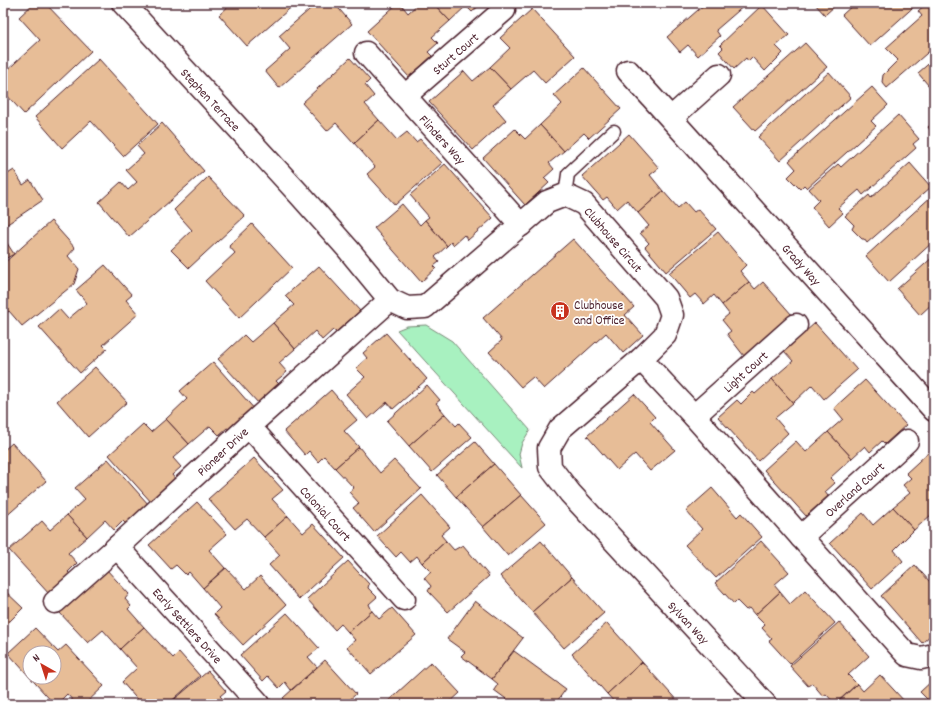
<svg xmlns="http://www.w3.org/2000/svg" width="937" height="707" font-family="Dekko,sans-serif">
  <rect width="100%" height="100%" fill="#fff"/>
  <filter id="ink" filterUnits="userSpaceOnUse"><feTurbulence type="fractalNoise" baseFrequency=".025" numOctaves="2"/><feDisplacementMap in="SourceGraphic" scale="8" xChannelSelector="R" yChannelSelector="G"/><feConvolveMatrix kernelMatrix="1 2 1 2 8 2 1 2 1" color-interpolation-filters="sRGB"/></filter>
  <g filter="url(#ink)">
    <!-- green -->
    <path fill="#a8f1c0" stroke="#798876" d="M426,325L452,341L530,430L522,443L519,454L522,468L397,330L407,326Z"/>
    <!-- building -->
    <g fill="#e7bd97" stroke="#4a1f2b" fill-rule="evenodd">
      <path d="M3,3H13L3,12Z"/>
      <path d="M34,3H45L91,51L24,114L3,91V74L40,40L19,17Z"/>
      <path d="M232,3H296L247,46L219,15Z"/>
      <path d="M317,3H334L352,24L279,88L265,71L290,49L279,36Z"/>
      <path d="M398,3H400L408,13L419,3H433L450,21L432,37L438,43L428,52L432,56L409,77L367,31Z"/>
      <path d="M433,3H482L472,12L466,6L450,21Z"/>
      <path d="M483,3H494L488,8Z"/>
      <path d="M706,3H743L745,5L716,30L720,36L698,56L688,45L680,52L667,37Z"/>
      <path d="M814,3H838L825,15Z"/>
      <path d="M855,3H918L870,46L842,15Z"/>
      <path d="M927,3H934V47L887,88L882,82L883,75L898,60L886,48L922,16L918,11Z"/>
      <path d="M762,5L789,35L776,46L783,53L765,71L752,57L748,61L746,58L734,69L719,52L723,48L720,45Z"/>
      <path d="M532,9L575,56L545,83L533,70L511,89L490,67L510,48L500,38Z"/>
      <path d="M805,43L827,67L755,131L733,107Z"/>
      <path d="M350,58L370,80L365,85L374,96L365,104L379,120L354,143L336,123L327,131L302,103Z"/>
      <path d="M99,59L158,124L123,156L91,121L62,148L35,117Z"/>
      <path d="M934,59V92L918,73Z"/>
      <path d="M490,67L511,89L493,105L506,120L473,150L429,102L464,71L473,81Z"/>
      <path d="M584,68L621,109L589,138L584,133L564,151L540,125L562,104L554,95Z"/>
      <path d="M829,72L851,97L780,161L758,137Z"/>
      <path d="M872,87L888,105L871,121L876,126L807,188L804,185L800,189L788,177L796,169L789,161Z"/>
      <path d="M898,115L919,139L913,144L916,148L863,195L859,190L838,208L843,213L829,226L812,207L819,200L809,189L838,164L841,167Z"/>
      <path d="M379,120L397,140L407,132L416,142L420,139L442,163L395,205L367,174L375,167L354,143Z"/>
      <path d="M934,122V135L928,127Z"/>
      <path d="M162,123L204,171L129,237L99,202L121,182L128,190L137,182L126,170L144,154L137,146Z"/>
      <path d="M540,125L564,151L549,163L554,169L544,178L549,183L525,205L483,158L515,129L525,139Z"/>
      <path d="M629,134L659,168L650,175L663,191L638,213L627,200L617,209L607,197L603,200L582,176Z"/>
      <path d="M910,163L931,187L867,243L864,239H862L852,229L854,225L845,216L869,195L871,198Z"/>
      <path d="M445,164L493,218L468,240L464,235L453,245L451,242L447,246L425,220L429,217L410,195Z"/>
      <path d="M14,170L23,185L30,180L43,200L3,227V177Z"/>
      <path d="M208,177L245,216L189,268L171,250L192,230L174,210Z"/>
      <path d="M663,191L678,208L685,202L694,212L698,209L716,229L666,272L645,247L649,243L640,233L649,226L638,213Z"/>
      <path d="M934,194V241L889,282L866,256Z"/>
      <path d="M402,204L420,225L425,220L447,246L435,257L439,262L434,266L436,268L421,282L374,228Z"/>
      <path d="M51,221L75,248L68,256L79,269L74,284L22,326L9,311L3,316V264Z"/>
      <path d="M252,224L292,268L239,318L205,281L235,253L229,246Z"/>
      <path d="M718,232L746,265L740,271L749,282L722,305L714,295L704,304L695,294L690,298L669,273Z"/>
      <path d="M3,237L14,254L3,260Z"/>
      <path d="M573,239L634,307L625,315L643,335L623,353L606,333L544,389L533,377L521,387L489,352L502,340L483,318Z"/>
      <path d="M934,256V302L920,315L897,289Z"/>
      <path d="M105,265L132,295L126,300L138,314L103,345L107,349L80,373L39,327L59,309L68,319L87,303L76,290Z"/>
      <path d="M319,266L360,311L336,332L333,330L322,340L315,331L295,349L273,323L294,305L285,296Z"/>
      <path d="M749,282L755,289L763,282L792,315L744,356L727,334L731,331L722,320L729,314L722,305Z"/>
      <path d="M273,323L295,349L279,363L287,372L276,381L280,385L259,404L218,359L244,335L251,342Z"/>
      <path d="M815,323L857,370L824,399L812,385L793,403L772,379L793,361L784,351Z"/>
      <path d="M386,333L427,379L393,409L387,402L368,419L346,394L365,377L356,368L367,358L363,353Z"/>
      <path d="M213,362L256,411L233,431L227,428L219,435L210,426L189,444L166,419L187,399L180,391Z"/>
      <path d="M95,367L127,402L88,437L57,401Z"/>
      <path d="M772,379L793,403L775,418L788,433L758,461L718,417L737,400L741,404L753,392L755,394Z"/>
      <path d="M865,380L906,425L885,444L882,441L870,452L865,446L852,458L828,432L843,419L834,408Z"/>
      <path d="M427,385L440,400L436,403L445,414L409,446L387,421Z"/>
      <path d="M331,390L357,420L344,431L359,447L335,468L324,456L318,462L309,451L305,455L284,431Z"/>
      <path d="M634,394L655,417L650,422L675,450L650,471L635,454L617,470L587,436Z"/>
      <path d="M445,414L456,426L459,423L472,437L432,472L409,446Z"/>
      <path d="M166,419L189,444L173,458L181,467L172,475L177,481L152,503L109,455L143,424L151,432Z"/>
      <path d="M828,432L852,458L830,478L835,483L825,492L828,496L806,516L764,470L796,441L806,452Z"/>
      <path d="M475,442L494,464L456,497L437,475Z"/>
      <path d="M12,443L46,481L3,519V451Z"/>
      <path d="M359,447L380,473L394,460L421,489L374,532L353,508L359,503L349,492L354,488L335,468Z"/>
      <path d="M930,451L934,456V518L931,515L914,530L893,507L910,493L903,485L911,478L906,473Z"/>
      <path d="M254,458L283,490L272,499L288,516L264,537L247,519L235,529L208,499Z"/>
      <path d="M108,459L149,505L127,525L123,521L114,530L105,520L87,537L67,515L85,499L75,488Z"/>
      <path d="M494,464L521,495L483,527L456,497Z"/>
      <path d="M712,488L737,517L741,513L762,537L716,578L685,545L702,529L686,511Z"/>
      <path d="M422,495L450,527L441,535L446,541L422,563L417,556L410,562L401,552L396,557L377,536Z"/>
      <path d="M521,495L546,523L508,556L483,527Z"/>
      <path d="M197,502L227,534L209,550L225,568L203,588L189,572L186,575L176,565L171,569L149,545Z"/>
      <path d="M893,507L914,530L894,550L903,561L872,589L830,543L863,513L873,525Z"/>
      <path d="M67,515L87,537L68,553L77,563L68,572L71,575L50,595L9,550L42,521L50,530Z"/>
      <path d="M288,516L303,533L313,524L344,558L299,599L269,565L280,555L264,537Z"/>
      <path d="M446,541L454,550L463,545L489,576L448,612L428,591L431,586L424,578L431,572L422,563Z"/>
      <path d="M541,541L572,577L532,612L500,576Z"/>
      <path d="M761,541L789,572L774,585L780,592L755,615L749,608L746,610L737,601L734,604L715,583Z"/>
      <path d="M348,561L369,584L368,588L377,597L369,604L372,611L348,632L341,624L335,630L307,599Z"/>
      <path d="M915,565L930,582L934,579V632L922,643L881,596Z"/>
      <path d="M226,568L246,589L260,576L286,605L243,645L214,614L220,608L203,588Z"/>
      <path d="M106,569L129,594L125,599L131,606L128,609L144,627L120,649L103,630L88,643L59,612Z"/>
      <path d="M572,577L604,613L564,648L532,612Z"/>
      <path d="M3,589L23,608L3,628Z"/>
      <path d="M805,590L835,623L790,664L769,641L772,639L762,628L765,625L755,615L780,592L790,604Z"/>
      <path d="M475,601L523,638L492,679L461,656L465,652L447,639Z"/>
      <path d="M392,608L416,635L371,674L347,647L355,640L348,632L372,611L379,619Z"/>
      <path d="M287,613L319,648L308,657L317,667L291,690L285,682L279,688L268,676L263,681L240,655Z"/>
      <path d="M839,622L869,656L848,675L857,684L835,704L826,694L823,696L812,683L808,686L790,666Z"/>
      <path d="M607,623L642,662L607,694L572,654Z"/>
      <path d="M144,627L173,658L179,652L200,676L168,704H141L122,682L137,668L120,649Z"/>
      <path d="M35,628L58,652L66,645L104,686L85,704H76L67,694L57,704H54L8,653ZM30,653H54V677H30Z"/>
      <path d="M514,651L566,689L555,704H513L494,690L498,684L492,679Z"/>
      <path d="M325,660L356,694L345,704H288L283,698Z"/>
      <path d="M431,662L460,693L448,704H387L386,703Z"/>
      <path d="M642,662L680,704H616L607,694Z"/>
      <path d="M208,671L226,691L220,696L228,704H169Z"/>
      <path d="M880,675L907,704H836L857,684L863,691Z"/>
      <path d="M934,679V704H932L920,692Z"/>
    </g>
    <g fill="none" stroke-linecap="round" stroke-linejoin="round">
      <!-- lane casing -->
      <g stroke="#4a1f2b" stroke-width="15">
        <path id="lane" d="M565,195L568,174L614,131"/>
      </g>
      <!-- street casing -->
      <g stroke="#4a1f2b" stroke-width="25">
        <g id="street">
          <path d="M123,3L300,195L348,249L390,300L407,308L425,307L547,202L565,195L584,204L666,298L672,315L665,335L641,359L560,429L549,448L550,467L570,493L765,704"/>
          <path d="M366,53L521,225"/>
          <path d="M628,71L934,410"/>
          <path d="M405,96L504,10"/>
          <path d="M671,118L719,75"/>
          <path d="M641,359L694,416L801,537L907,655L921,658L934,655"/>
          <path d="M694,416L796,325"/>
          <path d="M249,426L404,599"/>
          <path d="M801,537L907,441"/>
          <path d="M117,547L259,704"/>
          <path d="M55,602L117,547L249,426L390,300"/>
        </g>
      </g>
      <!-- lane -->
      <use href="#lane" stroke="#fff" stroke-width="12"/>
      <!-- street -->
      <use href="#street" stroke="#fff" stroke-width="22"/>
    </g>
  </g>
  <!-- icons -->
  <defs>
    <g id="building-disc" transform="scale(1)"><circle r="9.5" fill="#c8321e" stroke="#fff"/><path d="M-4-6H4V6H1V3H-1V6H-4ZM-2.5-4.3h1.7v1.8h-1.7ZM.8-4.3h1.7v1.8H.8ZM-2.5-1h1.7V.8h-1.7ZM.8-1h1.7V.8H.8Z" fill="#fff"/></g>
  </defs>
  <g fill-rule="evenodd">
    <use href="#building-disc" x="560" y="311"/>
  </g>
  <g text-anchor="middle" stroke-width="3.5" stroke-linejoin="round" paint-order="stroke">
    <!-- street labels -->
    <g font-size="13" fill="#4a1f2b" stroke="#fff">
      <text transform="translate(455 53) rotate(-41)" y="5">Sturt Court</text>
      <text transform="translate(211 99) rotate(47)" y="5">Stephen Terrace</text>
      <text transform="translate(443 139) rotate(48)" y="5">Flinders Way</text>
      <text transform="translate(614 239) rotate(49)" y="5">Clubhouse Circut</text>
      <text transform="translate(802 264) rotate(48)" y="5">Grady Way</text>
      <text transform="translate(745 371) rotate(-42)" y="5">Light Court</text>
      <text transform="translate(222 451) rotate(-43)" y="5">Pioneer Drive</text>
      <text transform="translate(854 489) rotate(-42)" y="5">Overland Court</text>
      <text transform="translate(326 513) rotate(48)" y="5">Colonial Court</text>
      <text transform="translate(689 622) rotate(47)" y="5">Sylvan Way</text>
      <text transform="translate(188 625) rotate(48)" y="5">Early Settlers Drive</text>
    </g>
    <!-- poi labels -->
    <g font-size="13" fill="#4a1f2b" stroke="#fff" text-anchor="start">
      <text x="574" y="309">Clubhouse<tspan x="574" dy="15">and Office</tspan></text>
    </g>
  </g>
  <!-- margin -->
  <rect width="937" height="707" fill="none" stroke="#fff" stroke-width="16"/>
  <rect x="8" y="8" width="921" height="691" fill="none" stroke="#4a1f2b" stroke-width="1.5" filter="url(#ink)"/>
  <!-- north arrow -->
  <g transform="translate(42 665) rotate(321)"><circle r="19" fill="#ffffff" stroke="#b7a5aa"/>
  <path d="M0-3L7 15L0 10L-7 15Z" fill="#c8321e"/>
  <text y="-6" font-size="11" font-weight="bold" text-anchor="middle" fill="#4a1f2b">N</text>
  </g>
</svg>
